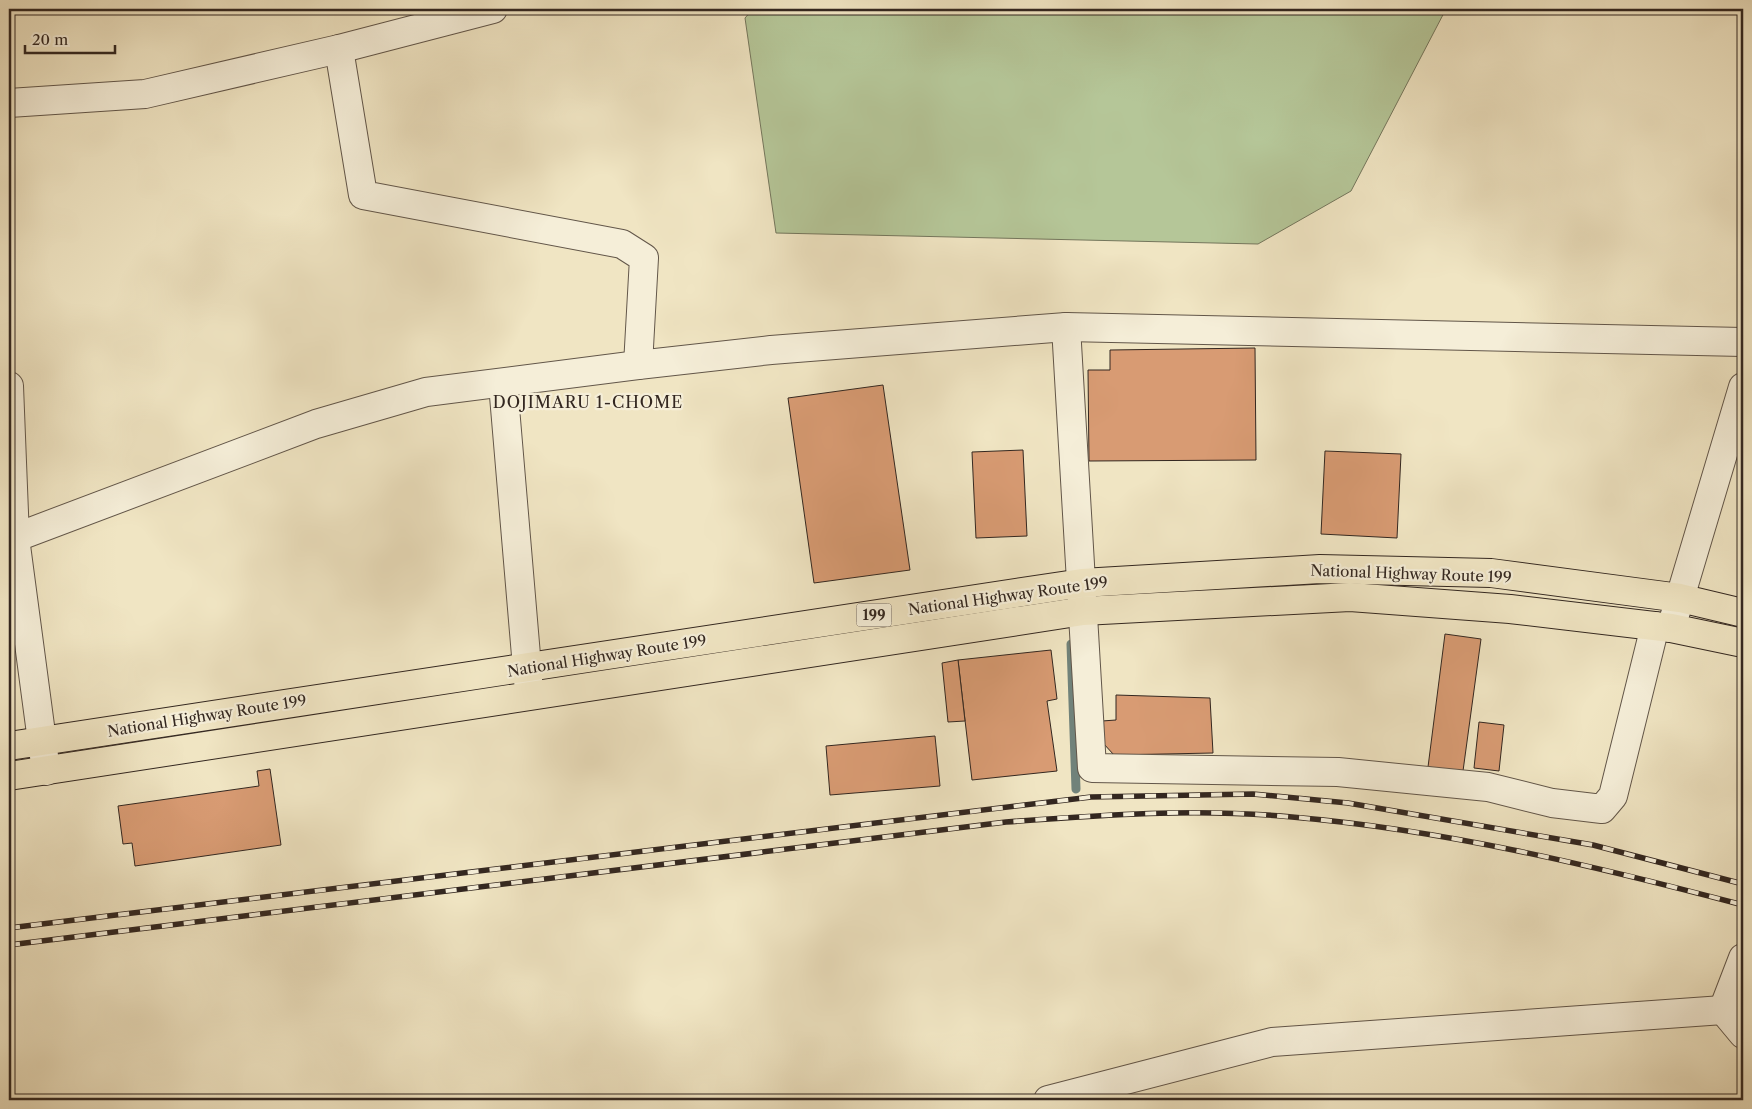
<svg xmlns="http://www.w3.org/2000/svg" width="1752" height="1109" font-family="'Libre Caslon Text',serif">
  <rect width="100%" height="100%" fill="#f0e5c3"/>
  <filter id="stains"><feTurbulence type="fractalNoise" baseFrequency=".004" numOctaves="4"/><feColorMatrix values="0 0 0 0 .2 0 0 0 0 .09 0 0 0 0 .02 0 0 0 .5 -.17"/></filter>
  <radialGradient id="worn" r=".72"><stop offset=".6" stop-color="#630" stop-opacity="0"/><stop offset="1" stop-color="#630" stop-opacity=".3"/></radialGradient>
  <!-- green -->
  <path fill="#b5c698" stroke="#74765c" d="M753,9H1446L1351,191L1258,244L776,233L745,18Z"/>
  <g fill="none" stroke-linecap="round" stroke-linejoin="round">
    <!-- stream -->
    <path stroke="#71827a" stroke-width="9" d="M1071,644L1076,789"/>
  </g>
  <!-- building -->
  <g fill="#d89b73" stroke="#332720">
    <path d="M1255,348L1256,460L1089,461L1088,370H1110V350Z"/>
    <path d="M883,385L910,570L814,583L788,398Z"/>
    <path d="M1023,450L1027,536L976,538L972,452Z"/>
    <path d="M1325,451L1401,454L1397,538L1321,534Z"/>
    <path d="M1445,634L1481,639L1463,771L1428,767Z"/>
    <path d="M1051,650L1057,699L1047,701L1057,771L972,780L958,660Z"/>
    <path d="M958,660L965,721L948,722L942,663Z"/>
    <path d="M1116,695L1210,698L1213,753L1114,755L1103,743L1102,721L1116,720Z"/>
    <path d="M1479,722L1504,725L1499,771L1474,768Z"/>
    <path d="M935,736L940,786L830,795L826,746Z"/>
    <path d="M270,769L281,845L135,866L132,843L123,844L118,806L259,786L257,771Z"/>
  </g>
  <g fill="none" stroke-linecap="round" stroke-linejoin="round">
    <!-- minor casing -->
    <g stroke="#625649" stroke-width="30">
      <g id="minor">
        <path d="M339,49L363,195L622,244L644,258L638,365"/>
        <path d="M9,103L145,94L339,49L493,9"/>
        <path d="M1066,327L1092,768L1338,772L1488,787L1552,803L1602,809L1613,796L1655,626"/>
        <path d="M503,384L529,691"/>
        <path d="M9,386L15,538L46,771"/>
        <path d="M9,540L316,424L426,392L638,365L771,350L1066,327L1743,342"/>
        <path d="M1671,628L1743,387"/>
        <path d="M1723,1010L1743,958"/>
        <path d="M1723,1010L1743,1034"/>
        <path d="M1048,1100L1272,1042L1723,1010"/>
      </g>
    </g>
    <!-- tertiary casing -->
    <g stroke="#625649" stroke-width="30">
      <path id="tertiary" d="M1723,1010L1743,1014"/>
    </g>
    <!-- trunk casing -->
    <g stroke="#332720" stroke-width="30">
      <g id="trunk">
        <path d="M9,746L1082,583L1320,569L1491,573L1680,598L1743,613"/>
        <path d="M9,776L1083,611L1350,597L1510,609L1671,628L1743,643"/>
      </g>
    </g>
    <!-- minor -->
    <use href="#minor" stroke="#f5eed8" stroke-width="28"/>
    <!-- tertiary -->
    <use href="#tertiary" stroke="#f5eed8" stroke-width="28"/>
    <!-- trunk -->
    <use href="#trunk" stroke="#f0e5c3" stroke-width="28"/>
    <!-- rail casing -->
    <g stroke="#332720" stroke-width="5.5">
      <g id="rail">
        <path d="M9,928L1091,797L1253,794L1348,803L1593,845L1743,884"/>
        <path d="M9,945L1006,822C1101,815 1197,808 1292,817C1445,830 1595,866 1743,905"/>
      </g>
    </g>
    <!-- rail -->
    <use href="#rail" stroke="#f5eed8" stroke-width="4" stroke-dasharray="11" stroke-linecap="butt"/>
  </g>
  <g text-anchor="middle" stroke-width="4.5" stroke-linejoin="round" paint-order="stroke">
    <!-- shield labels -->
    <rect fill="#f5eed8" stroke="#6d6357" stroke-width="1" x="856.5" y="603.5" width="35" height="23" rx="4"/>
    <g font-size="14" font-weight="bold" fill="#332720">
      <text x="874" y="620">199</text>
    </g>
    <!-- street labels -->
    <g font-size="15" fill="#332720" stroke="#f5eed8">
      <text transform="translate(1411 574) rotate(2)" y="5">National Highway Route 199</text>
      <text transform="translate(1008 596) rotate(-8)" y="5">National Highway Route 199</text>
      <text transform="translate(607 656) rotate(-9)" y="5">National Highway Route 199</text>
      <text transform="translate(207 716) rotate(-9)" y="5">National Highway Route 199</text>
    </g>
    <!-- neighbourhood labels -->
    <g font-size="16" letter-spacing="1" fill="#332720" stroke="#f5eed8">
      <text x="588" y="408">DOJIMARU 1-CHOME</text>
    </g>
  </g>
  <!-- margin -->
  <rect width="1752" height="1109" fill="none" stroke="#f0e5c3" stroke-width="30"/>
  <rect x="10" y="10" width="1732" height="1089" fill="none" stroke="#332720" stroke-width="2.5"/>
  <rect x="15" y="15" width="1722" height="1079" fill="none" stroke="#332720"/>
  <!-- scale -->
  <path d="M25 45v8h90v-8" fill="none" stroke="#332720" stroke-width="2.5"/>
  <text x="32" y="45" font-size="15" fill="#332720" stroke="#f5eed8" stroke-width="4" paint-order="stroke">20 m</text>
  <rect width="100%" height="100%" filter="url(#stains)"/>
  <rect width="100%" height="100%" fill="url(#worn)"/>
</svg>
